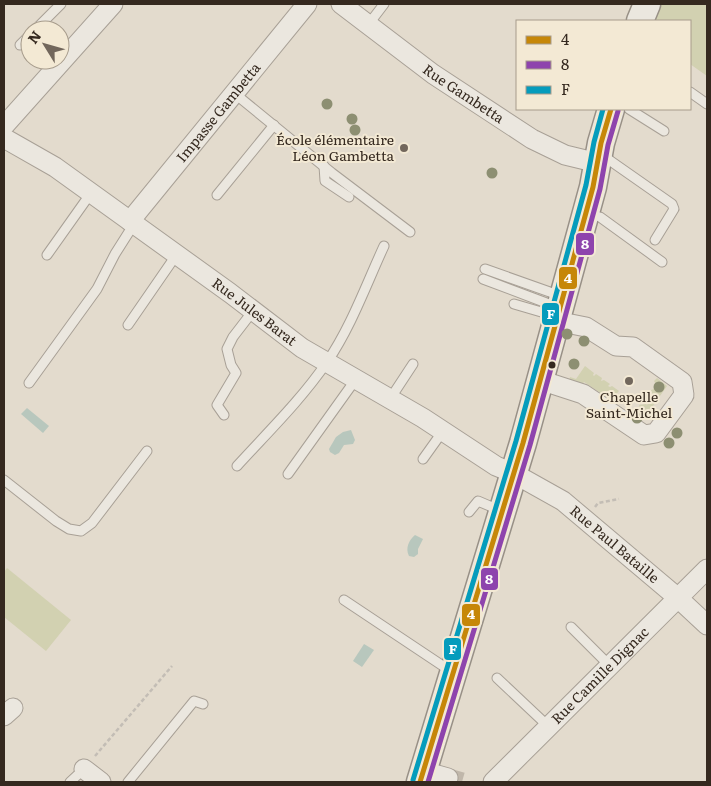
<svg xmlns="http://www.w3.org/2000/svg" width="711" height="786" font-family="Literata,serif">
  <rect width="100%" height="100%" fill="#e3dbcd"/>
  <!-- green -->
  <g fill="#d2d1b1">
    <path d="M660,4H707V76L690,64V21H653Z"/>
    <path d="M585,366L594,373L593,375L594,376L596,374L602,378L601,381L604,380L610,384L608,386L610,387L612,386L619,391L611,400L584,382L581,386L569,382L570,377L576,379Z"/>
    <path d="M657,378L667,386L643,420L640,421L628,418L632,411L637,412L640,408L639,405L646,404L647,405L651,399H653L651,390L654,389L657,386L654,381Z"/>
    <path d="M7,568L71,620L46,651L4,617V572Z"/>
  </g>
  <!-- water -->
  <g fill="#b8c7bd">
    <path d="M27,408L49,426L43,433L21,414Z"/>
    <path d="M351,430L355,440L353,444L344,445L339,453L335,455L330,452L329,449L336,437L343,432Z"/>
    <path d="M415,535L423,539L418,549V554L414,557L409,556C405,548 409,540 415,535Z"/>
    <path d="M364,644L374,650L362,667L353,661Z"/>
  </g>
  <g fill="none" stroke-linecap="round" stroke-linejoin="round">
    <!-- street-tunnel -->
    <path stroke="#c0b7aa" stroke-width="19" stroke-dasharray="19 9" stroke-linecap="butt" d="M448,778L462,782"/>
    <!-- lane casing -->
    <g stroke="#a8a096" stroke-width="11">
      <g id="lane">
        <path d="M368,25L384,4"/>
        <path d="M35,30L61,4"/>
        <path d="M20,45L30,35"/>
        <path d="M690,92L707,104"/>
        <path d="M234,93L332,173L410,232"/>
        <path d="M629,109L664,131"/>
        <path d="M602,155L672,204L674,209L655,240"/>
        <path d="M324,166L325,181L349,197"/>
        <path d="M217,195L274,125"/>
        <path d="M588,214L600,217L662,262"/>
        <path d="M47,255L91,193"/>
        <path d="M485,269L561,296"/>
        <path d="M483,279L557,307"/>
        <path d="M514,304L555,316"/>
        <path d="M128,325L177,254"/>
        <path d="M29,383L97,289L115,254L134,224"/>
        <path d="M390,399L413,364"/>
        <path d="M224,415L217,405L236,373L231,365L227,349L233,337L253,311"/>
        <path d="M423,459L443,431"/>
        <path d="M237,466C267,433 301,400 327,362C351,327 366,285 384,246"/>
        <path d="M288,474L356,379"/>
        <path d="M4,480L56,521L69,529L81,531L92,523L147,451"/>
        <path d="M469,512L478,501L499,510"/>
        <path d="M344,600L452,672"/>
        <path d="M571,627L610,666"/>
        <path d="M497,678L549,727"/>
        <path d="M70,782L84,769"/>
        <path d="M128,782L194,701L203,704"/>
      </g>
    </g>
    <!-- street casing -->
    <g stroke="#a8a096" stroke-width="21">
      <g id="street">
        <path id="s1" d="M341,4L433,74L532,139L565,155L598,163"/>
        <path d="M4,126L113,4"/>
        <path id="s2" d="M4,138L55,167L230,293L302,348L423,418L496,466L513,473L563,501L678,598L707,625"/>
        <path id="s3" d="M130,221L307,4"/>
        <path d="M540,380L583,394L644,435L656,433L684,395L682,382L633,347L616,346L586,327L556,321"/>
        <path d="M4,716L13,708"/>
        <path d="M84,769L101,782"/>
        <path d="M423,771L448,778"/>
        <path id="s4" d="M493,782L707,569"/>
      </g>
    </g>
    <!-- secondary casing -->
    <g stroke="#989086" stroke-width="29">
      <g id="secondary">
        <path d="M640,21L647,4"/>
        <path d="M420,782L523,443L593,187L601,143L611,109"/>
      </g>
    </g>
    <!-- path -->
    <g stroke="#c3bdb5" stroke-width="2.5" stroke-dasharray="4 2.5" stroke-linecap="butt">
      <path d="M595,507L598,503L619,499"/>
      <path d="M95,756L172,666"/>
    </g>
    <!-- lane -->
    <use href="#lane" stroke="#ebe7df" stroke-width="9"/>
    <!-- street -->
    <use href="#street" stroke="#ebe7df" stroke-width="19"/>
    <!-- secondary -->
    <use href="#secondary" stroke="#ebe7df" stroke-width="26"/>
    <!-- bus-1 casing -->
    <g stroke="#f3e9d4" stroke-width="9">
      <path id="bus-1" d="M420,782L523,443L593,187L601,143L611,109"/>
    </g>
    <!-- bus-2 casing -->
    <g stroke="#f3e9d4" stroke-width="9">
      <path id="bus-2" d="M428,782L530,445L600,189L608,145L618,111"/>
    </g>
    <!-- bus-3 casing -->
    <g stroke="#f3e9d4" stroke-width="9">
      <path id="bus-3" d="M413,780L516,441L586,185L594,142L603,109"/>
    </g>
    <!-- bus-1 -->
    <use href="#bus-1" stroke="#c68708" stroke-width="5"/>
    <!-- bus-2 -->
    <use href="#bus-2" stroke="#8e44ad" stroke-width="5"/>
    <!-- bus-3 -->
    <use href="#bus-3" stroke="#059cbc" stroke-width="5"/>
  </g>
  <!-- trees -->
  <g fill="#8d8f72">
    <circle cx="327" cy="104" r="5.5"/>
    <circle cx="352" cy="119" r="5.5"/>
    <circle cx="355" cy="130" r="5.5"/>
    <circle cx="492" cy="173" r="5.5"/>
    <circle cx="567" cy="334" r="5.5"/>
    <circle cx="584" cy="341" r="5.5"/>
    <circle cx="574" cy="364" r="5.5"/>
    <circle cx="659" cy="387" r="5.5"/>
    <circle cx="637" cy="418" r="5.5"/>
    <circle cx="677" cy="433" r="5.5"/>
    <circle cx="669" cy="443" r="5.5"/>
  </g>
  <!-- markers -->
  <g fill="#72675c" stroke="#f3e9d4" stroke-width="2">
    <circle cx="404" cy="148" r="5"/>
    <circle cx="629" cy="381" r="5"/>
  </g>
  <circle fill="#35291f" stroke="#f3e9d4" stroke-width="2" cx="552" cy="365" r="4.5"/>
  <g text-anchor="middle" stroke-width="4" stroke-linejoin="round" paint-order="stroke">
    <!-- street labels -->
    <g font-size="14" fill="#35291f" stroke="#f3e9d4">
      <text dy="5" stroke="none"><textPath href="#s1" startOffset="152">Rue Gambetta</textPath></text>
      <text dy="5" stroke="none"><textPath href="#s3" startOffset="140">Impasse Gambetta</textPath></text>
      <text dy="5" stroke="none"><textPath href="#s2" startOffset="305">Rue Jules Barat</textPath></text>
      <text dy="5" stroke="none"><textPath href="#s2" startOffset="735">Rue Paul Bataille</textPath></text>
      <text dy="5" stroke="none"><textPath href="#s4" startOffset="151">Rue Camille Dignac</textPath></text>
    </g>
    <!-- poi labels -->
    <g font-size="14" fill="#35291f" stroke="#f3e9d4" text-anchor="end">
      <text x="394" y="145">École élémentaire<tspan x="394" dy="16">Léon Gambetta</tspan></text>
      <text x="629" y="402" text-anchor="middle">Chapelle<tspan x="629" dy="16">Saint-Michel</tspan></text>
    </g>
  </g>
  <g stroke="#f3e9d4" stroke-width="2">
    <rect x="575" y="232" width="20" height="24" rx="5" fill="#8e44ad"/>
    <rect x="558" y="266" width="20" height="24" rx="5" fill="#c68708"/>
    <rect x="541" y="302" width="19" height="24" rx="5" fill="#059cbc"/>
    <rect x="480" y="567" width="19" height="24" rx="5" fill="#8e44ad"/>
    <rect x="461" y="603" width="20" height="24" rx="5" fill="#c68708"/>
    <rect x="443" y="637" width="19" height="24" rx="5" fill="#059cbc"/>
  </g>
  <g font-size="14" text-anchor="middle" font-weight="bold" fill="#fff">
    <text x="585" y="249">8</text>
    <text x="568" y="283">4</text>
    <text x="551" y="319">F</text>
    <text x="489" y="584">8</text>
    <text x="471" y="619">4</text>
    <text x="453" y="654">F</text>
  </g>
  <!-- border -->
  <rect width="711" height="786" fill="none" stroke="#35291f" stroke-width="10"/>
  <!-- legend -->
  <rect x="516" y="20" width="175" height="90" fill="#f3e9d4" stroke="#a79c8c"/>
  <rect x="526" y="36" width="25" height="8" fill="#c68708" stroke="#a79c8c"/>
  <text x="561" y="45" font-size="15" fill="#35291f">4</text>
  <rect x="526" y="61" width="25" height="8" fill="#8e44ad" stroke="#a79c8c"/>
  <text x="561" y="70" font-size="15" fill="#35291f">8</text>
  <rect x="526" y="86" width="25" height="8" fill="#059cbc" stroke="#a79c8c"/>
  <text x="561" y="95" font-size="15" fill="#35291f">F</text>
  <!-- north arrow -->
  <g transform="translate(45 45) rotate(307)"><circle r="24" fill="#f3e9d4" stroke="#a79c8c"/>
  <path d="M0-4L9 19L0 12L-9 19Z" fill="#72675c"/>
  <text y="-8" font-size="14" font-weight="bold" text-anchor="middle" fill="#35291f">N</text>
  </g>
</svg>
